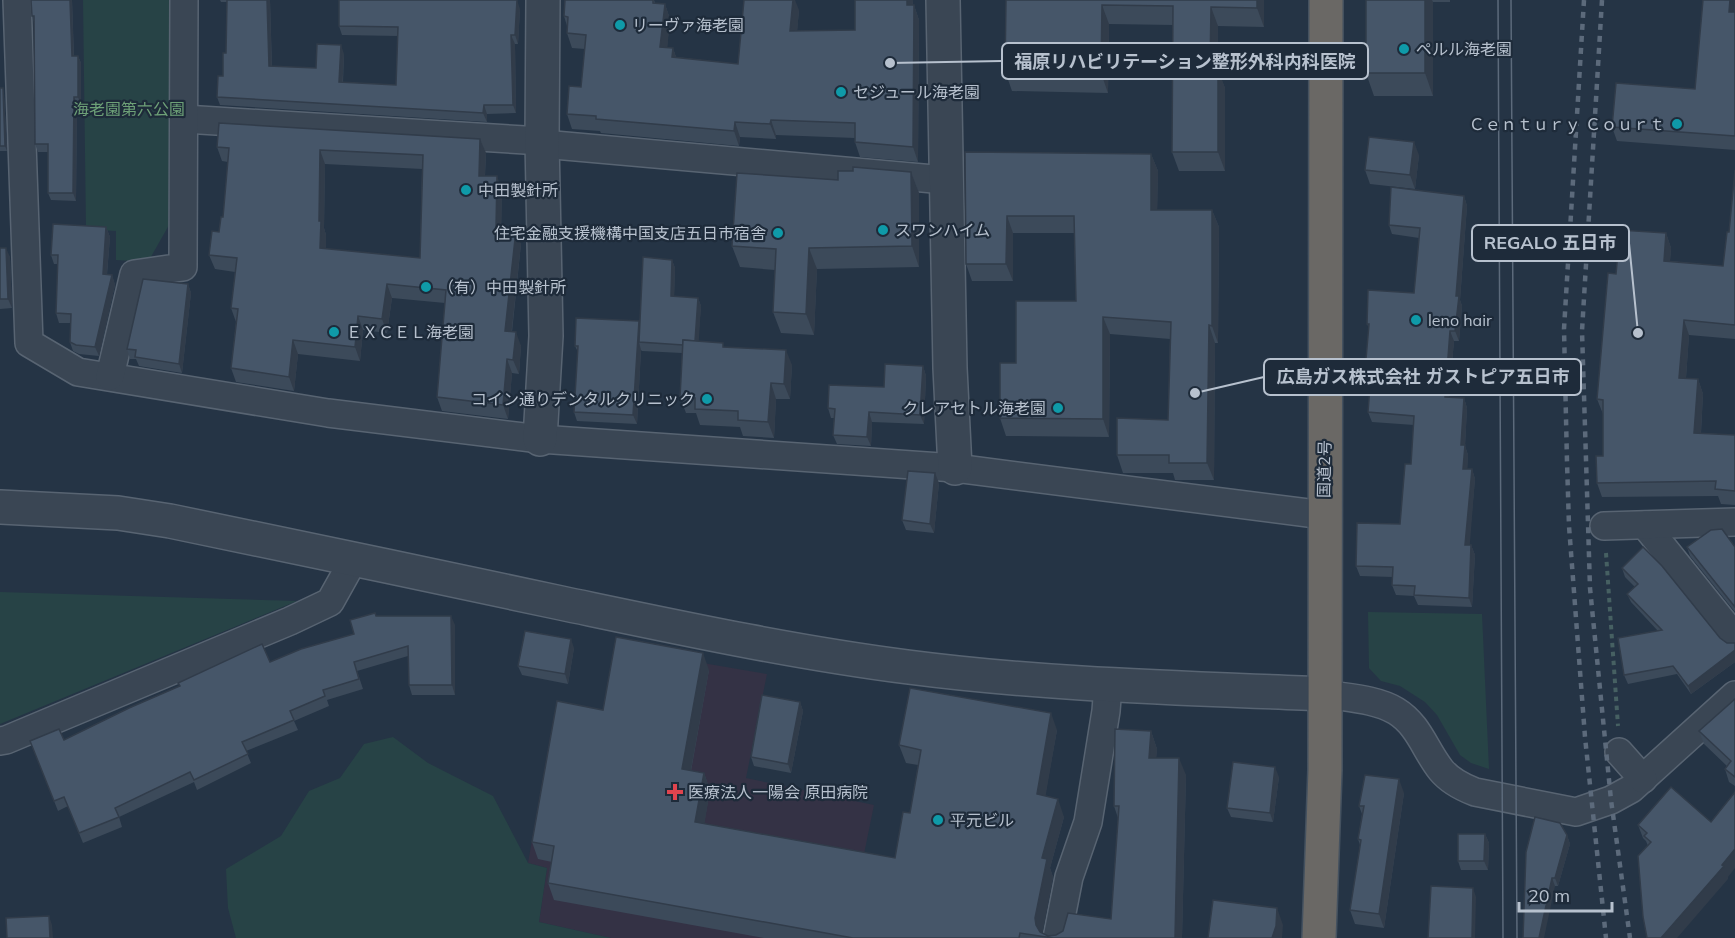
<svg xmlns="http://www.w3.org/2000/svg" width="1735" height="938" font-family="Mulish,'Noto Sans JP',sans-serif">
  <rect width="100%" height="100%" fill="#253445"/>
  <!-- medical -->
  <path fill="#343245" d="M621,649L767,674L746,778L874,805L863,859L914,938H611L539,922L547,868L528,863L554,715L607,723Z"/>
  <!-- green -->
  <g fill="#274346">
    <path d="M83,0H173V218L148,262L116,260V231L86,229Z"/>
    <path d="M0,592L297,601L0,724Z"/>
    <path d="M1368,612L1482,614L1489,769L1471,763L1460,755L1437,715L1425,702L1400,686L1381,681L1369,668Z"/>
    <path d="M393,737L428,763L493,796L528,863L547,868L539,922L611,938H236L228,908L226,869L281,836L309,791L340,778L364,744Z"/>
  </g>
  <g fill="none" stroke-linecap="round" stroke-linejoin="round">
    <!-- minor casing -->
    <g stroke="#586472" stroke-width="30">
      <g id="minor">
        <path d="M17,0L29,343L78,372L328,413L540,439L955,468L1324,515"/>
        <path d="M184,119L542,141L554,145L945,180"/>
        <path d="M110,376L134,274L183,267L184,0"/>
        <path d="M1645,525L1735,637"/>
        <path d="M1604,526L1735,522"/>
        <path d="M1325,694C1348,698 1376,699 1396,711C1419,725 1425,750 1441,770C1450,781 1462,787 1475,792L1576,812L1611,800L1631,789L1735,695"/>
        <path d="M0,741L6,740L290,621L330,602L354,559"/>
        <path d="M1619,752L1643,779"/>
        <path d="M1057,938L1069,877L1088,822L1106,711L1108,685"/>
      </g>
    </g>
    <!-- tertiary casing -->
    <g stroke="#586472" stroke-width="36">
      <g id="tertiary">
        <path d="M943,0L950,368L955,468"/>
        <path d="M540,439L546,336L542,141L543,0"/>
        <path d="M0,507L118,513L170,521C300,548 431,575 561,603C676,627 791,652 908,667C1046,685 1186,688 1325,694"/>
      </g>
    </g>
    <!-- trunk casing -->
    <g stroke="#44515f" stroke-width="36">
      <path id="trunk" d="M1319,938L1325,770L1326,0"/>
    </g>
    <!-- path -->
    <path stroke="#466062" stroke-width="4" stroke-dasharray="4.5 4.5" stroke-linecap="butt" d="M1606,553L1618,726"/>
    <!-- minor -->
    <use href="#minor" stroke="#3a4654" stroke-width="27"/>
    <!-- tertiary -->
    <use href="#tertiary" stroke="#3a4654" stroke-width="33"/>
    <!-- trunk -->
    <use href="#trunk" stroke="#6a6865" stroke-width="33"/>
    <!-- tram -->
    <g stroke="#5c6a7b" stroke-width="1.5">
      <path d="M1498,0L1503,938"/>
      <path d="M1511,0L1517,938"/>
    </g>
    <!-- rail -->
    <g stroke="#5c6a7b" stroke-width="4.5" stroke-dasharray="6 6" stroke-linecap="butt">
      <path d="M1584,0L1564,329L1567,462L1569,526L1585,737L1606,938"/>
      <path d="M1602,0L1582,331L1590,588L1611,800L1630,938"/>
    </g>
  </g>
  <!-- wall -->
  <g fill="#3c4a5a" fill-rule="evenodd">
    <path d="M72,0L74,56H78L81,63V105H77L76,201L51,200L48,193V152H38L35,144L34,23L32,16Z"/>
    <path d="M220,0H270L272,67L316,68L344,54L343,82L396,85L398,36L342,35L339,26L520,9L518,44H515L516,113L487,114V122L220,105L217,97L223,76L226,53L227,2H221Z"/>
    <path d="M565,0H654L655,3L665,4L670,19L667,47L673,48L676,57L738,64L799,10L797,31L855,30V0H913V5H914L919,20L918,162L860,157L855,142V138L776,135V139L740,137L739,146L601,133L600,131L572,129L567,114L581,87L585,49L572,48L567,33V26L564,16Z"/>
    <path d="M1006,0H1264V27L1218,26L1217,69L1225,88V171H1179L1172,152L1173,25L1109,24L1108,93L1012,91L1005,71Z"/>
    <path d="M1366,0H1450V2H1433V96H1374L1366,73Z"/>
    <path d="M1735,0V150L1617,141L1612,127L1695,89Z"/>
    <path d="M0,88L4,93L7,151H0Z"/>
    <path d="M480,139L486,153L485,176L502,190L501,229L521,244L512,332L521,346L519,374L512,373L508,419L442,411L437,397L445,303L392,298L387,333L363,330L360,361L298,354L294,391L236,382L231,368L236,322L231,308L235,272L215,269L209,255L219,232L223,217L228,162L222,161L217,147ZM325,164L422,169L420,258L326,249V235L324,228Z"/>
    <path d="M965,152L1151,154L1158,171L1157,210H1212L1219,227L1218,343H1215L1214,480H1175L1173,473H1123L1117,455L1168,420L1170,339L1110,334L1109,437L1006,436L1000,418L1016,363L1076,301L1074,233H1013V281H972L966,264Z"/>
    <path d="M1419,155L1415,189L1370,184L1365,170Z"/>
    <path d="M1735,170V339L1689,335L1686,378L1698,379L1703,394L1701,433L1735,435V505L1721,504L1718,496L1602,497L1597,483L1603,456V414L1597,399L1616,274L1666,233L1671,248L1670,261L1723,266L1729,232Z"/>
    <path d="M911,172L919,193V267L817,269L814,335L781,333L773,312L775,270L740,267L732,246Z"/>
    <path d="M1464,196L1467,206L1460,300L1462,306L1459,341H1454L1449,397L1464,398L1467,408L1465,446L1468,455L1467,469H1472L1475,479L1469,545H1471L1475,555L1472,607L1418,605L1414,596L1396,595L1392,585L1393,577L1360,576L1356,566L1400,524L1411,464L1414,425L1372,422L1368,412L1372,369H1370L1366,359L1369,328L1367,324L1414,293L1419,238L1392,234L1389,225Z"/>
    <path d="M106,227L110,237L107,275H112L115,285L99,356L79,354L73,351L70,342L71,323H59L56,313L58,264H54L51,255Z"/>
    <path d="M0,248L10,257L12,308L0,309Z"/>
    <path d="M672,260L675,268L674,296L698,298L701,306L698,341L725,347L792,365L790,399H776L774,438L743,436L740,427L700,425L696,413H686L680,397L682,353L642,351L641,350L637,424L577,421L574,412L578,352L575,346L639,321Z"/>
    <path d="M188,284L191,293L182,373L139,366L136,359H130L127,349Z"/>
    <path d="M923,366L926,376L924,424L872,422L871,446L837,444L833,435L834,418H831L828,408L884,387Z"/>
    <path d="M939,483L934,533L906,530L902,520Z"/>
    <path d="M1687,547H1735V612L1690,556Z"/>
    <path d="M1622,568L1727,643H1735V662L1691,694L1677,674L1628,684L1624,675L1658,631L1631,602L1627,594L1635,587L1625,577Z"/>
    <path d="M377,616L455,625V695H412L409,685L408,656L357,671L363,689L327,700L329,706L294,721L298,730L246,751L251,763L197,790L194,782L119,817L122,827L83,843L68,806L58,811L34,750L64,740L270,662L354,634Z"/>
    <path d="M574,648L568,684L522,675L518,666Z"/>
    <path d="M709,670L691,771L704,773L710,790L704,824L895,858L910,813L918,765L906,763L899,745L1057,730L1045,796L1064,817L1050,868L1053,877L1042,933L1048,936L1056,935L1111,919L1118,818L1114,806L1151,731L1157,749L1156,758L1186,775L1182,938H764L554,900L548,883L552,862L538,859L532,842L603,710Z"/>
    <path d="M1735,699V786L1729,782L1725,769L1727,766L1704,744L1699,731Z"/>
    <path d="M800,702L803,711L791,773L754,766L751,757Z"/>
    <path d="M1279,777L1273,822L1231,817L1227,808Z"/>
    <path d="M1404,793L1384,928L1355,924L1350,910L1360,845L1358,839L1362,814L1359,806Z"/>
    <path d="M1711,822L1728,879L1648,846L1646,841L1643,838L1638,825Z"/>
    <path d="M1485,834L1489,843L1488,870H1461L1458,861Z"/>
    <path d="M1567,835L1570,844L1558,886H1555L1523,938Z"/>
  </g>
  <!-- shaded-wall -->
  <g fill="#313c4a">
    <path d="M70,0H72L74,63L72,56Z"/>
    <path d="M267,0H270L272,75L269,66Z"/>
    <path d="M517,0L520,9L518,44L515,35Z"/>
    <path d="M793,0H795L799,10L796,46L790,31Z"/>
    <path d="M907,0H913L912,20L907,5Z"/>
    <path d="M1257,0H1264V27L1257,8Z"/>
    <path d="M1425,0H1432L1433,2V96L1425,73Z"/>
    <path d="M1730,0H1735V20L1729,12Z"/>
    <path d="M665,4L670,19L666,62L660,47Z"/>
    <path d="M914,5L919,20L918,162L913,147Z"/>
    <path d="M1102,5L1109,24L1108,93L1101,73Z"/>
    <path d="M1211,7L1218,26L1217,88L1210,69Z"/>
    <path d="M511,35L515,44L516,113L513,105Z"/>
    <path d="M341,45L344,54L342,91L339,82Z"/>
    <path d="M673,48L678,63L672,57Z"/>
    <path d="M78,56L81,63V105L78,97Z"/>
    <path d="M1218,69L1225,88V171L1218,152Z"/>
    <path d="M3,88L4,93L7,151L5,146Z"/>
    <path d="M74,97L77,105L76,201L73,193Z"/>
    <path d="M484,105L487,114V122L483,113Z"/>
    <path d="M771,120L776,135V139L770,124Z"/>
    <path d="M735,122L740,137L739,146L734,131Z"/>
    <path d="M480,139L486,153L484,190L479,176Z"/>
    <path d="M1414,142L1419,155L1415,189L1410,175Z"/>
    <path d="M320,150L325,164L324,228L326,235V262L320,248L319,221Z"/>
    <path d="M1151,154L1158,171L1157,227L1151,210Z"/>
    <path d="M911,172L919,193V267L912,246Z"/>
    <path d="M497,176L502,190L501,242L496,228Z"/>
    <path d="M1464,196L1467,206L1460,300L1462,306L1459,341L1455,331L1456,296Z"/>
    <path d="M1212,210L1219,227L1218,343L1212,326Z"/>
    <path d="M1007,216L1013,233V281L1006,264Z"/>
    <path d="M106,227L110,237L106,284L103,274Z"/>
    <path d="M516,230L521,244L510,346L505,331Z"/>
    <path d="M1666,233L1671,248L1669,275L1664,261Z"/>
    <path d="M6,248L10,257L12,308L8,299Z"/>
    <path d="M809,248L817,269L814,335L806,314Z"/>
    <path d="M672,260L675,268L674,304L671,296Z"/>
    <path d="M112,275L115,285L99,356L95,347Z"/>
    <path d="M188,284L191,293L182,373L179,364Z"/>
    <path d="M387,284L392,298L387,333L382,319Z"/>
    <path d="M698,298L701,306L698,354L695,345Z"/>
    <path d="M358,316L363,330L360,361L355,347Z"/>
    <path d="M1103,317L1110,334L1109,437L1103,419Z"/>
    <path d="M1684,320L1689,335L1685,392L1679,378Z"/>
    <path d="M639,321V342L641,350L637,424L633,415Z"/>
    <path d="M1209,325L1215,343L1214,480L1207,463Z"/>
    <path d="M1450,331L1454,341L1448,407L1445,397Z"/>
    <path d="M516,332L521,346L519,374L513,360Z"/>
    <path d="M293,340L298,354L294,391L289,377Z"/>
    <path d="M786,350L792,365L790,399L784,384Z"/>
    <path d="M507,359L512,373L508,419L503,405Z"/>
    <path d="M923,366L926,376L924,424L920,415Z"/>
    <path d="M1698,379L1703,394L1700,447L1694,433Z"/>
    <path d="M771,383L776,399L774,438L768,422Z"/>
    <path d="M1464,398L1467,408L1465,446L1468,455L1467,479L1463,469L1461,445Z"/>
    <path d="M869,412L872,422L871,446L867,437Z"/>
    <path d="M1472,469L1475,479L1469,555L1465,545Z"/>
    <path d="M935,473L939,483L934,533L930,524Z"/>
    <path d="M1471,545L1475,555L1472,607L1469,598Z"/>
    <path d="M451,616L455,625V695L452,685Z"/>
    <path d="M571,639L574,648L568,684L565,674Z"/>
    <path d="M1735,650V662L1691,694L1688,686Z"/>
    <path d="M703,653L709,670L688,786L682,769Z"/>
    <path d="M800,702L803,711L791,773L788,764Z"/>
    <path d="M1051,713L1057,730L1043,811L1037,794Z"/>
    <path d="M1151,731L1157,749L1155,775L1149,758Z"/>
    <path d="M1179,758L1186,775L1182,938H1175Z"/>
    <path d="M1275,767L1279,777L1273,822L1270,813Z"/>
    <path d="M704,773L710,790L702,839L695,822Z"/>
    <path d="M1399,779L1404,793L1384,928L1379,914Z"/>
    <path d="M1058,799L1064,817L1050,868L1053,877L1042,936L1036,925L1035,918L1042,858Z"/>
    <path d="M1485,834L1489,843L1488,870L1484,861Z"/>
    <path d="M1567,835L1570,844L1558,886L1555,878Z"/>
    <path d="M1735,849V868L1728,877V879L1677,938H1661Z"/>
    <path d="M1552,878L1555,886L1544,938H1539Z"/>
    <path d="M1473,888L1476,897L1475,938H1472Z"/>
    <path d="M1277,908L1283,925L1282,938H1272Z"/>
    <path d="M49,916L52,925L53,938H50Z"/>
  </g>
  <!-- building -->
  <g fill="#465669" stroke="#313c4a" stroke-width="1.5" fill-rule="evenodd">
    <path d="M31,0H70L72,56H78V97H74L73,193H48V144H35L34,16H32Z"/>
    <path d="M227,0H267L269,66L316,68L317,44L341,45L339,82L396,85L398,27L339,26V0H517L515,35H511L513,105H484L483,113L217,97L218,76H223V53H226Z"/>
    <path d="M565,0H653V3L665,4L660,47L673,48L672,57L738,64L744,0H793L790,31L855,30V0H907V5H914L913,147L855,142V123L771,120L770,124L735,122L734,131L596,119V116L567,114L569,86L581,87L586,35L567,33L568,17L564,16Z"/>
    <path d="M1006,0H1257V8L1211,7L1210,69H1218V152H1172L1173,6L1102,5L1101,73L1005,71Z"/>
    <rect x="1366" y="0" width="59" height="73"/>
    <path d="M1703,0H1730L1729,12H1735V136L1612,127L1616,83L1695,89Z"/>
    <path d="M0,88H3L5,146H0Z"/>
    <path d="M219,123L480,139L479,176H497L496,228L516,230L505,331L516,332L513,360L507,359L503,405L437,397L446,290L387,284L382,319L358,316L355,347L293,340L289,377L231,368L238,309L231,308L237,258L209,255L212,231L219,232L221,217H223L229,148L217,147ZM320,150L423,155L420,258L320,248L321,221H319Z"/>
    <path d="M1369,137L1414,142L1410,175L1365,170Z"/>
    <path d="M965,152L1151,154V210H1212V326L1209,325L1207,463H1169V455H1117V418L1168,420L1171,322L1103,317V419L1000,418V363H1016V301H1076L1074,216H1007L1006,264H966Z"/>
    <path d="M853,167L911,172L912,246L809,248L806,314L773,312L776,249L732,246L737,173L838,180V171H853Z"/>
    <path d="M1735,170V325L1684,320L1679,378L1698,379L1694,433L1735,435V491L1715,489L1716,481L1597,483L1596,456H1603V400L1597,399L1608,273L1616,274L1620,230L1666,233L1664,261L1723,266L1727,232H1729Z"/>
    <path d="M1391,187L1464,196L1456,296H1459L1455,331H1450L1445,397L1464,398L1461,445H1465L1463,469H1472L1465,545H1471L1469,598L1414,595L1415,586L1392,585L1393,567L1356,566L1357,523L1400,524L1405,464H1411L1414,416L1368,412L1372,360L1366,359L1369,324H1367L1368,290L1414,293L1420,228L1389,225Z"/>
    <path d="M53,224L106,227L103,274L112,275L95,347L76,345L70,342L71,314L56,313L58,255H51Z"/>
    <path d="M0,248H6L8,299H0Z"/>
    <path d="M643,257L672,260L671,296L698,298L695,341L683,340V345L639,342Z"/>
    <path d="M143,279L188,284L179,364L135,357L136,350L127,349Z"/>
    <path d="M576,318L639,321L633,415L574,412L578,346H575Z"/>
    <path d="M683,340L723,343V347L786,350L784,384L771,383L768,422L738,420V411L695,409V398L680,397Z"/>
    <path d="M885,364L923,366L920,415L869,412L867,437L833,435L835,409L828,408L829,385L884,387Z"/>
    <path d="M908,471L935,473L930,524L902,520Z"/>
    <path d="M1722,529L1735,547V607L1687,547L1711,530Z"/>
    <path d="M1643,547L1662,566L1720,638L1727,643H1735V650L1688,686L1673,666L1624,675L1618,638L1662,630L1627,594L1638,584L1622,568Z"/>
    <path d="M375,613L376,616H451L452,685H409L408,646L354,662L359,679L323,690L325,696L290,711L294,720L242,742L248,754L194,780L190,772L115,808L119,817L79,833L64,797L54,801L30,741L59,729L64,740L129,708L180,686L178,683L262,644L270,662L301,649L354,634L350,620Z"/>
    <path d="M525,631L571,639L565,674L518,666Z"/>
    <path d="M616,637L703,653L682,769L704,773L695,822L895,858L903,812L910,813L921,750L899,745L910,688L1051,713L1037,794L1058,799L1042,858L1047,859L1035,918L1036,925L1040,932L1048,936L1056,935L1063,931L1068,913L1111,919L1119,806H1114L1115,729L1151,731L1149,758H1179L1175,938H1053L1020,933L1019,938H853L548,883L554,846L532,842L557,701L603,710Z"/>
    <path d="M762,695L800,702L788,764L751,757Z"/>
    <path d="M1735,699V777L1725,769L1731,761L1699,731Z"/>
    <path d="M1233,762L1275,767L1270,813L1227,808Z"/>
    <path d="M1365,775L1399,779L1379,914L1350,910L1361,840L1358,839L1364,806H1359Z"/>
    <path d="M1671,787L1711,822L1735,792V849L1722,865L1724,866L1661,938H1647L1643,917L1638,856L1651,842L1644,836L1647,833L1638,825Z"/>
    <path d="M1535,817L1560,823L1567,835L1555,878H1552L1539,938H1523L1526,852Z"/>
    <path d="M1458,834H1485L1484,861H1458Z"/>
    <path d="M1431,886L1473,888L1472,938H1428Z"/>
    <path d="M1213,900L1277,908L1276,926L1272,938H1208Z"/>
    <path d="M49,916L50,938H7L6,918Z"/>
  </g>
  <!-- markers -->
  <g fill="#0f9aa8" stroke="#1e2b3a" stroke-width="2">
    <circle cx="620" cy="25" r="6"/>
    <circle cx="1404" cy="49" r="6"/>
    <circle cx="841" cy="92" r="6"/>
    <circle cx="1677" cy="124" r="6"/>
    <circle cx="466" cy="190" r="6"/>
    <circle cx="883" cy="230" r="6"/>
    <circle cx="778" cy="233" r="6"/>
    <circle cx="426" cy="287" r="6"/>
    <circle cx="1416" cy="320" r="6"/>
    <circle cx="334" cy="332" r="6"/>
    <circle cx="707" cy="399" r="6"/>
    <circle cx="1058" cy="408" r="6"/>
    <circle cx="938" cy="820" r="6"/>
  </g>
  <path fill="#e0444e" stroke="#1e2b3a" stroke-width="2" d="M672 783h6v6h6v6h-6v6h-6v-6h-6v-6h6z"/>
  <g text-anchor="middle" stroke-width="4.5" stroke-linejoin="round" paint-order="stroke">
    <!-- poi labels -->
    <g font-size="16" fill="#b7c1ce" stroke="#1e2b3a" text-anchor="start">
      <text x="632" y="31">リーヴァ海老園</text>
      <text x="1416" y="55">ペルル海老園</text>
      <text x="853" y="98">セジュール海老園</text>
      <text x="1665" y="130" text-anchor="end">Ｃｅｎｔｕｒｙ Ｃｏｕｒｔ</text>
      <text x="478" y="196">中田製針所</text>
      <text x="895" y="236">スワンハイム</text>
      <text x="766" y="239" text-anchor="end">住宅金融支援機構中国支店五日市宿舎</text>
      <text x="438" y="293">（有）中田製針所</text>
      <text x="1428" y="326">leno hair</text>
      <text x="346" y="338">ＥＸＣＥＬ海老園</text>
      <text x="695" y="405" text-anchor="end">コイン通りデンタルクリニック</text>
      <text x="1046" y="414" text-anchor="end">クレアセトル海老園</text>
      <text x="688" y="798">医療法人一陽会 原田病院</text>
      <text x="950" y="826">平元ビル</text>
    </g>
    <!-- park labels -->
    <g font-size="16" fill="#6da077" stroke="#1e2b3a">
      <text x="129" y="115">海老園第六公園</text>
    </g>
    <!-- street labels -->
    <g font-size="16" fill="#b7c1ce" stroke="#1e2b3a">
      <text transform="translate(1324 469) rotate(-89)" y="6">国道2号</text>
    </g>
  </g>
  <!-- callouts -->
  <path fill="none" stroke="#b7c1ce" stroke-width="2" d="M890 63L1002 61M1638 333L1629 243M1195 393L1264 377"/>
  <g fill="#b7c1ce" stroke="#1e2b3a" stroke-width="2">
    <circle cx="890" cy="63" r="6"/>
    <circle cx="1638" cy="333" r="6"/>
    <circle cx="1195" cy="393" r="6"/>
  </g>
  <g fill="#1e2b3a" stroke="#b7c1ce" stroke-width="2">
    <rect x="1002" y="43" width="366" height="36" rx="6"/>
    <rect x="1472" y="225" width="157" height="36" rx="6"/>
    <rect x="1264" y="359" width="317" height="36" rx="6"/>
  </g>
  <g font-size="18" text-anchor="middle" font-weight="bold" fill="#b7c1ce">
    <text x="1185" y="68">福原リハビリテーション整形外科内科医院</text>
    <text x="1550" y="249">REGALO 五日市</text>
    <text x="1423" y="383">広島ガス株式会社 ガストピア五日市</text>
  </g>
  <!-- scale -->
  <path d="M1519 902v9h93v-9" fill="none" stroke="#b7c1ce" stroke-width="3"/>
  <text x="1528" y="902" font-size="18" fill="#b7c1ce" stroke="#1e2b3a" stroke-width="4.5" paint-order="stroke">20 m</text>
</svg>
